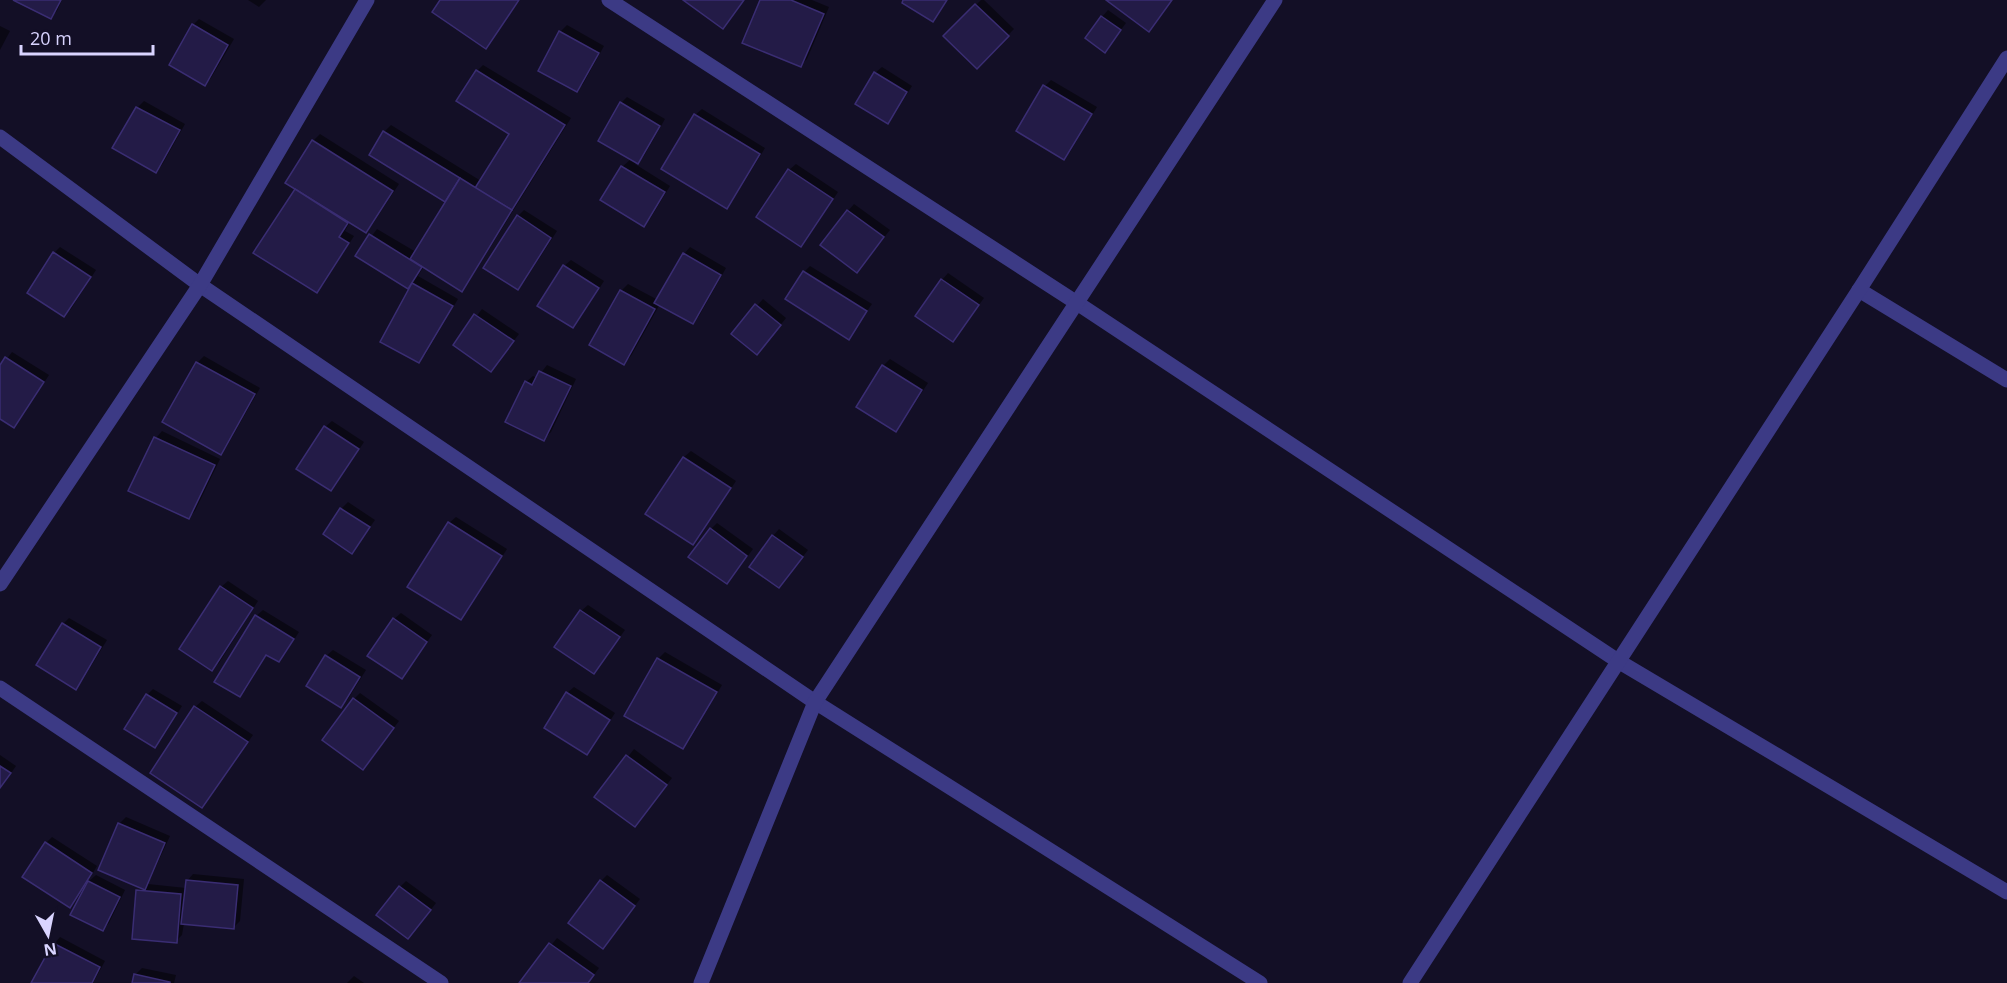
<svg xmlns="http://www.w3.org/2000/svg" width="2007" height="983" font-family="'Open Sans',sans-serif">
  <rect width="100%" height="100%" fill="#130f26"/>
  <!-- shadow -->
  <g fill="#0007">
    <path d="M16,0H62L57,11L50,17Z"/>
    <path d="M248,0H266L259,7Z"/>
    <path d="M442,0H520L486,47Z"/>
    <path d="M762,0H812L829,7L807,59L801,65Z"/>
    <path d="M981,0H984L1014,29L977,67L945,36Z"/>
    <path d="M1108,10L1126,23L1105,51L1102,17Z"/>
    <path d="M199,19L234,39L211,78L205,84L193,25Z"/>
    <path d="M567,25L604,46L583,84L577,90L540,70L560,32Z"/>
    <path d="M0,26L10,31L0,50Z"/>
    <path d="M483,65L571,118L468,283L462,290L424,266L418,276L458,299L425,355L419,361L410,288L357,256L377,229L416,252L447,202L371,154L384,132L391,125L481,181L511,133L477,71Z"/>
    <path d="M882,67L912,86L894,115L888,122L875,73Z"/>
    <path d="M1051,80L1097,107L1070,152L1064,158L1018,130L1045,86Z"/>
    <path d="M627,97L665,119L644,156L635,164L670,186L650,219L644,225L622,167L631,159L621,103Z"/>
    <path d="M144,101L185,124L162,165L156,171L137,108Z"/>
    <path d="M702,109L765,148L733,200L727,207L695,115Z"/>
    <path d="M320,134L399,184L372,225L366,231L350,222L345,231L354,236L323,285L317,291L297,188L287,182L313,141Z"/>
    <path d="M796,164L838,192L807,239L800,245L789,170Z"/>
    <path d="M854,204L890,230L857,271L848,211Z"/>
    <path d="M524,210L557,231L524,282L518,288V216Z"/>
    <path d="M60,247L96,270L71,309L64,315L54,253Z"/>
    <path d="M690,247L726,268L699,316L692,322L660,304L631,356L624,363L591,344L622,290L628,284L658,300L684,254Z"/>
    <path d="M571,260L604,281L579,320L573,326L564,266Z"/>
    <path d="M810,266L872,304L848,338L804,272Z"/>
    <path d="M948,273L984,298L953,340L942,280Z"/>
    <path d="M763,299L786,318L763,347L733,333Z"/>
    <path d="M482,309L519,334L491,370L455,345Z"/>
    <path d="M12,352L49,375L20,420L14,426L0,418V368Z"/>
    <path d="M204,356L260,388L227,446L221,453L197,363Z"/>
    <path d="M890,359L928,383L902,423L895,430L858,406L883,366Z"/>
    <path d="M547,365L576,379L551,432L544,439L526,382L533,376L537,378Z"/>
    <path d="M332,421L364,442L337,483L331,490L325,427Z"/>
    <path d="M162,431L220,459L195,511L189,517L156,438Z"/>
    <path d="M691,451L736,481L699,537L693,543L647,513L684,457Z"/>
    <path d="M348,502L375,520L352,552L341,509Z"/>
    <path d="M456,517L507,549L467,612L461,618L449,523Z"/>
    <path d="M717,523L753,549L733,576L711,529Z"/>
    <path d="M779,529L808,550L779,587L773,536Z"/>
    <path d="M228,581L258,601L219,663L212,669L221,587Z"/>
    <path d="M588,605L625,630L594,672L581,611Z"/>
    <path d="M263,610L299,632L285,654L279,661L267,654L246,689L240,695L256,616Z"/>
    <path d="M401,613L432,635L402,677L394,619Z"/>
    <path d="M69,618L107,640L82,681L75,688L63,624Z"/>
    <path d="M333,650L366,670L348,699L341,706L326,656Z"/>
    <path d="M665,652L722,685L689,741L683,748L626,715L658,659Z"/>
    <path d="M574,687L615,713L593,747L587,753L567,693Z"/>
    <path d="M153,689L182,706L161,740L155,746L147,695Z"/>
    <path d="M360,693L399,721L363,768L354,699Z"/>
    <path d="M202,701L253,735L202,806L195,707Z"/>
    <path d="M634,749L672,778L635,825L597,797Z"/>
    <path d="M0,755L16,766L0,789Z"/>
    <path d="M126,817L170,836L148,884L186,888L187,881L193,874L244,879L240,921L234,927L184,923L182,935L176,941L138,890L141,887L100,869L120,823Z"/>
    <path d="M52,837L97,866L87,883L96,875L125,890L109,923L103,929L86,887L84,886L69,906L46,843Z"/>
    <path d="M607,875L640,899L609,940L601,881Z"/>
    <path d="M406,881L436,903L415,930L400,887Z"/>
    <path d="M60,937L105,961L93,983H33L54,944Z"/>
    <path d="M557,938L599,968L588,983H521Z"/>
    <path d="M142,968L176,975L174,983H133L135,975Z"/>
    <path d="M354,976L364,983H347Z"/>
  </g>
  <!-- building -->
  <g fill="#231b47" stroke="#3a2d73" stroke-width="1.5">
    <path d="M13,0H61L51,19Z"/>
    <path d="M440,0H519L486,49L432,12Z"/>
    <path d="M683,0H744L723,29Z"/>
    <path d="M760,0H791L824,14L801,67L742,43Z"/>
    <path d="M903,0H947L933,22L902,3Z"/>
    <path d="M1106,0H1172L1149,32Z"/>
    <path d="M975,4L1009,36L977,69L943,36Z"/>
    <path d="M1101,16L1121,30L1105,53L1085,38Z"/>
    <path d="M192,24L228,45L205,86L169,65Z"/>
    <path d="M559,31L599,53L577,92L538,71Z"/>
    <path d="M476,70L565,125L512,210L475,188L509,134L456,101Z"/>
    <path d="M874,72L907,92L888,124L855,104Z"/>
    <path d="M1043,85L1092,114L1064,160L1016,131Z"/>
    <path d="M620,102L660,126L638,164L598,141Z"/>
    <path d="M136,107L180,130L156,173L112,148Z"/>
    <path d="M694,114L760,154L727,209L661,169Z"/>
    <path d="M383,131L460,178L445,202L369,155Z"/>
    <path d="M312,140L393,191L366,233L285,183Z"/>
    <path d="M621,166L665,192L644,227L600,200Z"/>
    <path d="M788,169L833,199L801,247L756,217Z"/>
    <path d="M460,178L512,210L462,292L410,259Z"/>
    <path d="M295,189L348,223L339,237L349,243L317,293L253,253Z"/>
    <path d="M847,210L884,237L857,273L820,245Z"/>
    <path d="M517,215L551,238L518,290L483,268Z"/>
    <path d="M369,234L422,267L408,289L355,256Z"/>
    <path d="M53,252L91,277L64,317L27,293Z"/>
    <path d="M683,253L721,275L693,324L654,303Z"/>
    <path d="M563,265L599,288L573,328L537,306Z"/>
    <path d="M803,271L867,311L849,340L785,299Z"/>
    <path d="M941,279L979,305L953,342L915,316Z"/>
    <path d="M412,283L453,306L419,363L380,342Z"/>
    <path d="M620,290L655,309L624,365L589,345Z"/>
    <path d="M755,304L781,325L757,355L731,334Z"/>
    <path d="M474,314L514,341L491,372L453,345Z"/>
    <path d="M5,357L44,382L14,428L0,419V365Z"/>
    <path d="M196,362L255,394L221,455L162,422Z"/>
    <path d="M882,365L922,390L896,432L856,407Z"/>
    <path d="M539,371L571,386L544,441L505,422L525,381L532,385Z"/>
    <path d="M324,426L359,449L331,491L296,469Z"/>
    <path d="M154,437L215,465L189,519L128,491Z"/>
    <path d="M683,457L731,488L693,545L645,514Z"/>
    <path d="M340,508L370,527L352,554L323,534Z"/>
    <path d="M448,522L502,556L461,620L407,587Z"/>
    <path d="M710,528L747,556L727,584L688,557Z"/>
    <path d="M772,535L803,557L779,588L749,567Z"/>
    <path d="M220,586L253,608L212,671L179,649Z"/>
    <path d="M580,610L620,637L594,674L554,647Z"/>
    <path d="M255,615L294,639L279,662L266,655L240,697L214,682Z"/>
    <path d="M393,618L427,642L402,679L367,656Z"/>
    <path d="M62,623L101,647L76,690L36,665Z"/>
    <path d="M325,655L360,677L341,708L306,686Z"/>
    <path d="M657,658L717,692L683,749L624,716Z"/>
    <path d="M566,692L610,720L587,755L544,728Z"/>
    <path d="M146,694L177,713L155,748L124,729Z"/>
    <path d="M353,698L394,728L363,770L322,740Z"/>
    <path d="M194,706L248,742L202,808L150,773Z"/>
    <path d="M626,755L667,785L635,827L594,797Z"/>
    <path d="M0,766L11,773L0,788Z"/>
    <path d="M118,823L165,843L145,890L98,870Z"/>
    <path d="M45,842L92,873L70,908L22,877Z"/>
    <path d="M186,880L238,885L234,929L181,924Z"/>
    <path d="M600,880L635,906L603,949L568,923Z"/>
    <path d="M88,881L120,897L103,931L70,915Z"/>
    <path d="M399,886L431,910L408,939L376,915Z"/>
    <path d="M136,890L181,894L177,943L132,939Z"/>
    <path d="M53,943L100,967L92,983H31Z"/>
    <path d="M549,943L594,975L588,983H519Z"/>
    <path d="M134,974L170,982V983H132Z"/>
  </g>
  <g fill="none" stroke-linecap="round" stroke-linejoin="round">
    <!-- street -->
    <g stroke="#3c3a85" stroke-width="15">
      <path d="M609,0L1077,303L1618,661L2007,892"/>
      <path d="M0,137L200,285L815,702L1260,983"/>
      <path d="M1859,290L2007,380"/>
      <path d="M0,584L200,285L367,0"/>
      <path d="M0,688L441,983"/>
      <path d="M701,983L815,702L1275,0"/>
      <path d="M1410,983L1859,290L2007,58"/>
    </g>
  </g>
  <!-- north arrow -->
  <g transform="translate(48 935) rotate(171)" stroke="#130f26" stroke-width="4.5" paint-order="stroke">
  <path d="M0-4.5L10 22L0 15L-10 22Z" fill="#d9d4ff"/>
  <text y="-9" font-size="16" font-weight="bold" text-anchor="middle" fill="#d9d4ff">N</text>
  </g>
  <!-- scale -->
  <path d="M21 45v9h132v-9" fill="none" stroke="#d9d4ff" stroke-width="3"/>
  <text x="30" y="45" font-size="18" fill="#d9d4ff" stroke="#130f26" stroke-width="4.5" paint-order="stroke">20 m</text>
</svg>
